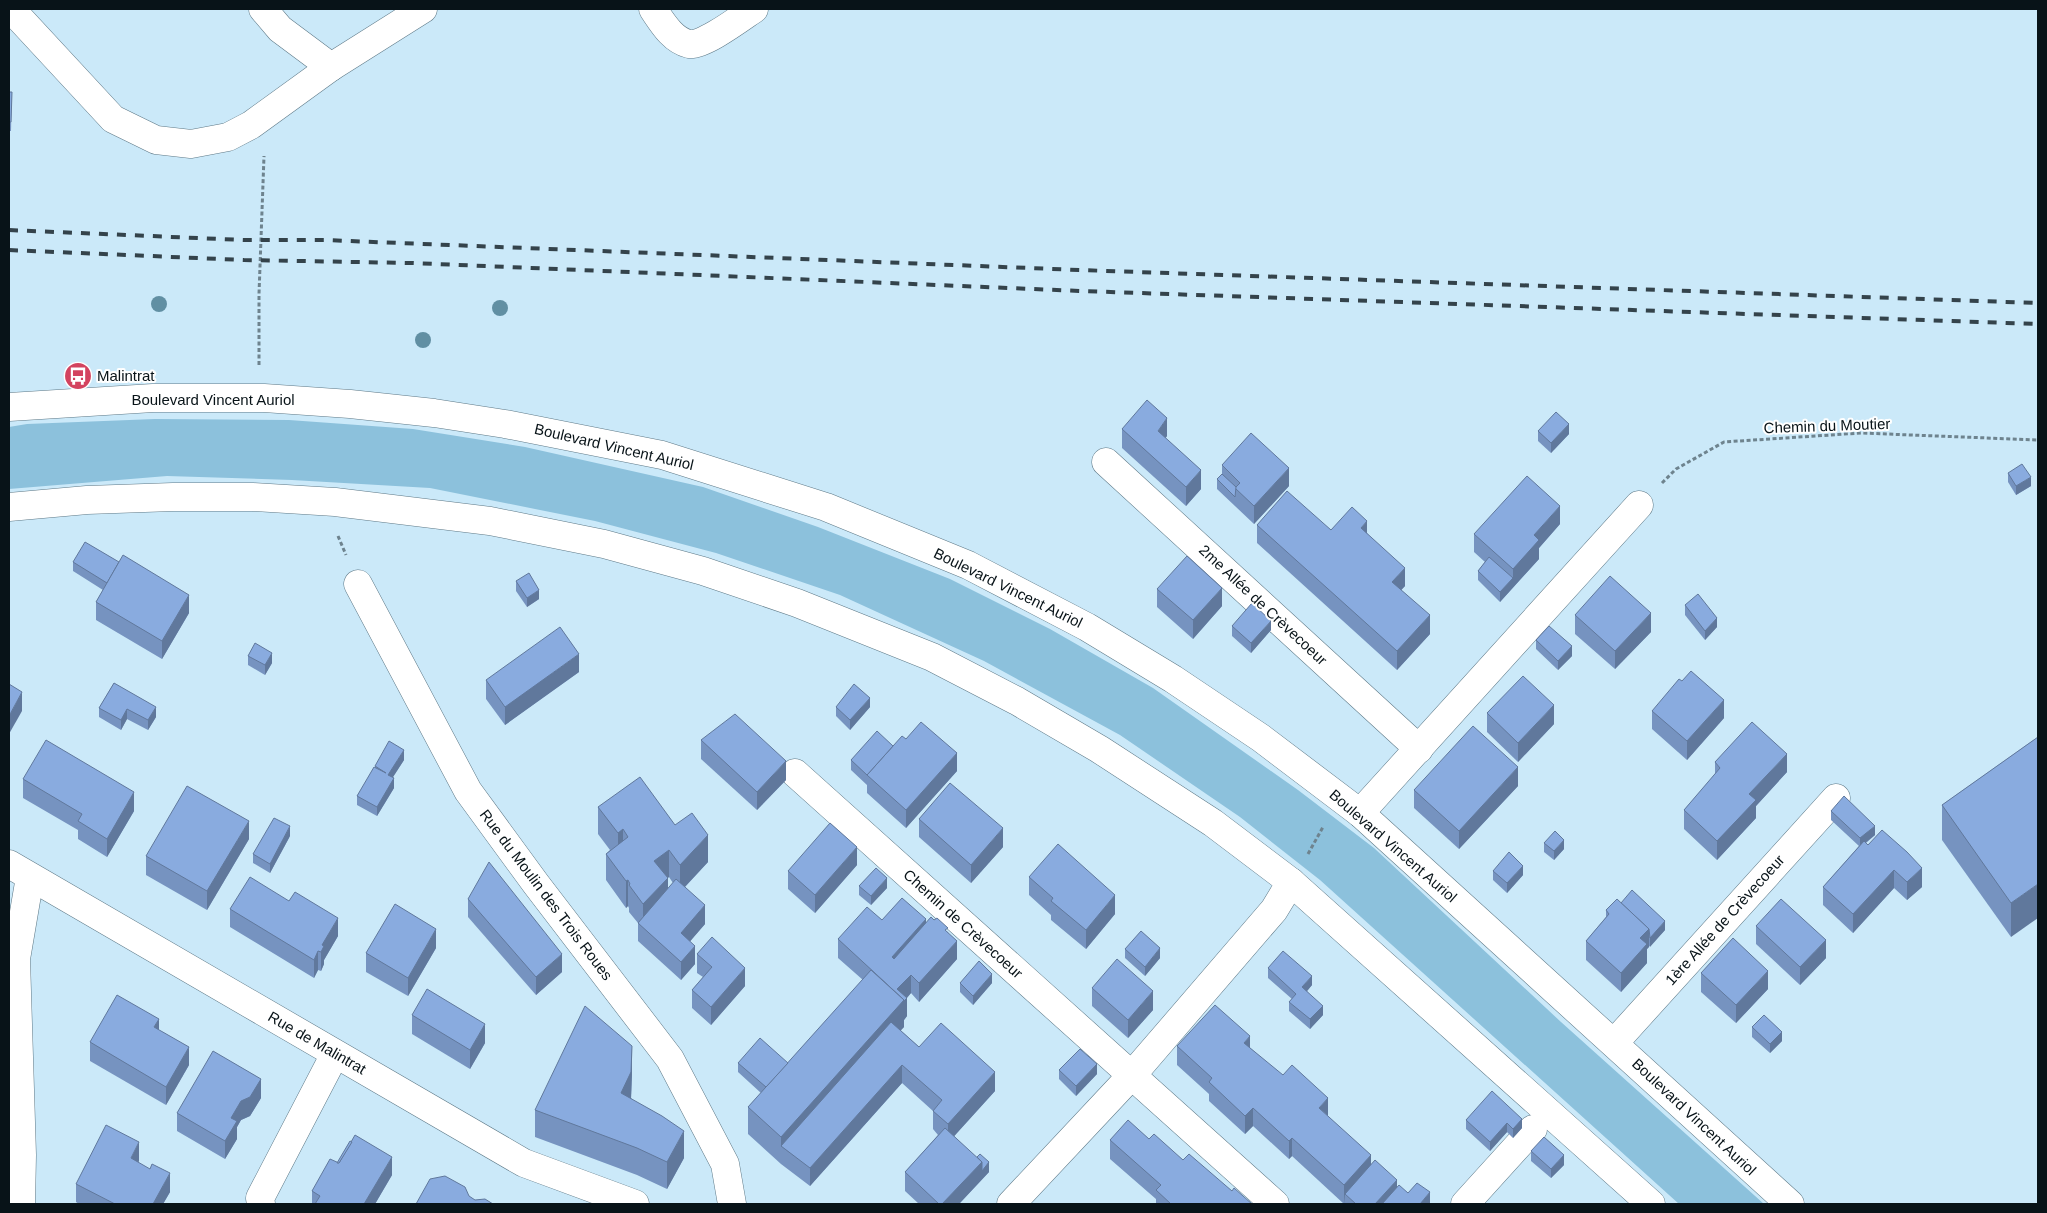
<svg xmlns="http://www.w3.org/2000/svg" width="2047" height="1213" font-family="Arial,sans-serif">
  <rect width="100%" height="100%" fill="#cbe9f9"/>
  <!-- grass -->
  <path fill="#8cc1dc" d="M155,419L289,420L413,429L525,447L703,487L818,527L950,579L1050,629L1153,688L1298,790L1374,848L1561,1022L1764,1204H1679L1320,880L1240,817L1120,735L984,661L840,595L716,553L595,521L430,488L292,480L167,476L9,489V427L27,424Z"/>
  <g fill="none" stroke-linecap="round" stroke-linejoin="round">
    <!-- minor casing -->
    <g stroke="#5e7987" stroke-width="29">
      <g id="minor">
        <path d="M11,9L113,119L156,140L191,144L228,137L251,125L331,67L423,9"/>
        <path d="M263,9L280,29L331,67"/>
        <path d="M653,9C662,22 672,40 689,44C702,47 742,17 754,9"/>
        <path d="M1106,462L1419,749"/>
        <path d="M358,584L468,791L536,884L670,1059L725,1164L732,1204"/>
        <path d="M795,773L1275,1204"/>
        <path d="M1360,813L1639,505"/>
        <path d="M9,864L524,1163L635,1204"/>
        <path d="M1614,1043L1836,798"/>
        <path d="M21,1204L22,1155L16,959L30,877"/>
        <path d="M261,1204L260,1198L335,1054"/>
        <path d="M1011,1204L1132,1075L1274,910L1291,882"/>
        <path d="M1465,1204L1533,1129"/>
      </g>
    </g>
    <!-- major casing -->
    <g stroke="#5e7987" stroke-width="29">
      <g id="major">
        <path d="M9,407L153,398H264L350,404L434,413L505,424L662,455L826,507L968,565L1087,627L1173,679L1261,738L1360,813L1790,1204"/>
        <path d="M9,507L87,500L173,497H253L335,502L490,521L604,544L703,571L797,603L932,657L1017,701L1099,749L1213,823L1291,882L1651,1204"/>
      </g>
    </g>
    <!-- path -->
    <g stroke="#6e838e" stroke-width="3" stroke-dasharray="4 2.5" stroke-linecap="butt">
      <path d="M259,365V294L264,156"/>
      <path d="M1662,483L1676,469L1724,442L1861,433L2038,440"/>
      <path d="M338,536L346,555"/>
      <path d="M1308,854L1323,827"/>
    </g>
    <!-- minor -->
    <use href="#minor" stroke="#fff" stroke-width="28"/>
    <!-- major -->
    <use href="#major" stroke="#fff" stroke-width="28"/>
    <!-- rail -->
    <g stroke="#34434b" stroke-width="4" stroke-dasharray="9 9" stroke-linecap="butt">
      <path d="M9,230L244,240H324L1079,270L2038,303"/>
      <path d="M9,250L244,260L411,263L1082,291L2038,324"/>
    </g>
  </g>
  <!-- trees -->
  <g fill="#618fa3">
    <circle cx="159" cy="304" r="8"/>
    <circle cx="500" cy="308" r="8"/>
    <circle cx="423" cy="340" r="8"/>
  </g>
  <!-- wall -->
  <g fill="#7693c0" fill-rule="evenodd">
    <path d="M9,92H12L11,131H9Z"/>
    <path d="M1122,429L1167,436L1165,438L1201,489L1186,506L1122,448Z"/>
    <path d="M1538,431L1569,434L1551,453L1538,441Z"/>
    <path d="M1222,465L1289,486L1254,524L1217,489V479L1222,474Z"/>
    <path d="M2008,473L2031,486L2016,495L2008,482Z"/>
    <path d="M1560,524L1539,548V559L1500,602L1478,580V571L1485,562L1474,552V534Z"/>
    <path d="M1257,525L1367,533L1405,586L1401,590L1430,634L1397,670L1257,543Z"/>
    <path d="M73,562H119L189,613L162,659L96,620V602L103,590L73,571Z"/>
    <path d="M516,581L539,599L527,607L516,591Z"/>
    <path d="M1157,589L1222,606L1193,639L1157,607Z"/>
    <path d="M1685,605L1717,627L1705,640L1685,615Z"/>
    <path d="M1575,615L1651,632L1615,669L1575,634Z"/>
    <path d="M1232,626L1271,630L1251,653L1232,636Z"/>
    <path d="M1536,640L1572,656L1558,670L1536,649Z"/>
    <path d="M248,656L272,663L265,675L248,665Z"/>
    <path d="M579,672L505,725L486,699V680Z"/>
    <path d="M114,683L156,717L148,730L127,719L121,730L99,717V708Z"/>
    <path d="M836,707H870L850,730L836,716Z"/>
    <path d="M1652,711L1724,718L1687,760L1652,729Z"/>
    <path d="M1487,713L1554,724L1518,762L1487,732Z"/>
    <path d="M2038,737L2011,937L1942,840V805Z"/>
    <path d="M906,739L957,771L906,828L867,793V785L851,770V760L893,746Z"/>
    <path d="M701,740L786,780L757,810L701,759Z"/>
    <path d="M404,760L392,778L394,788L377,816L357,805V796L375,768V766Z"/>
    <path d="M1715,762L1787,772L1756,806V818L1717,860L1684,829V810L1715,775Z"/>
    <path d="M23,779L134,811L107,857L78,839V830L23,798Z"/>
    <path d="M1518,786L1459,849L1414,808V790Z"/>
    <path d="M598,807L675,825L708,862L685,887L705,924L690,941L695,964L681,980L638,941V923L629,912V908L628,906L626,908L606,880V854L610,850L598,834ZM669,877L673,883L668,889L667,878Z"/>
    <path d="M1831,811L1875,835L1866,843L1922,887L1907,900L1894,888L1853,933L1823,905V887L1859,846L1831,820Z"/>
    <path d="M919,819L1003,847L971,883L919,837Z"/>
    <path d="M290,836L270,873L253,863V854Z"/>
    <path d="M249,839L207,910L146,875V856Z"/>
    <path d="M1544,843L1564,849L1554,860L1544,852Z"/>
    <path d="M857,865L815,913L788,889V871Z"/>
    <path d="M1493,871L1523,875L1507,893L1493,880Z"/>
    <path d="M1029,877L1115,914L1086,949L1051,920V915L1029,895Z"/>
    <path d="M859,886L887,888L871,905L859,895Z"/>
    <path d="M468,899L562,972L536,995L468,917Z"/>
    <path d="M1621,903L1665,930L1647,949V963L1621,992L1586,960V941L1606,917V910Z"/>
    <path d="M230,909L338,936L324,960V964L321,971L318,970L314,978L230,927Z"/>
    <path d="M882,920L926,922L948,932L957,959L919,1002L911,993L907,998V1016L904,1020V1027L900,1030L919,1047L995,1091L954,1136L989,1172L959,1204H919L905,1191V1172L938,1135L933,1129V1111L902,1083L810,1186L781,1164L748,1134V1107L761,1093L738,1072V1063H788L863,980L838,958V939Z"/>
    <path d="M1756,926L1826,958L1800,985L1756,944Z"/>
    <path d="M436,948L408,996L366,972V953Z"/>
    <path d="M1125,949L1160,958L1145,976L1125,958Z"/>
    <path d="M697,954L745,986L711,1025L692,1008V990L703,977L697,973Z"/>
    <path d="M1268,968L1312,985L1307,991L1323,1015L1310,1029L1289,1011V1002L1292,999L1268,978Z"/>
    <path d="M1701,973L1768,989L1736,1023L1701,992Z"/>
    <path d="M960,983H992L973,1005L960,992Z"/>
    <path d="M1092,988L1153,1010L1128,1038L1092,1006Z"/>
    <path d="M412,1015L485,1043L470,1069L412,1034Z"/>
    <path d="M1752,1027L1782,1041L1770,1053L1752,1037Z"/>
    <path d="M159,1030L189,1065L166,1105L90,1061V1042Z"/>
    <path d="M1177,1046L1250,1048L1328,1116L1371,1164L1397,1187L1430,1204H1344L1292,1156L1289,1159L1253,1126L1245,1134L1209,1101V1094L1177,1065Z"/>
    <path d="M1059,1070L1097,1074L1076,1096L1059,1079Z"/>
    <path d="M632,1073L631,1098L684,1158L667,1189L637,1175L535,1137V1110Z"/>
    <path d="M261,1098L250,1116L241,1120L237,1127V1139L225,1159L177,1131V1113Z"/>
    <path d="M1522,1119V1128L1513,1138L1507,1132L1490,1151L1466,1129V1120Z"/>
    <path d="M1149,1139L1183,1160L1252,1204H1156V1199L1110,1159V1140Z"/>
    <path d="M1531,1151L1564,1165L1551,1178L1531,1161Z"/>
    <path d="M139,1161L138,1162L170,1192L163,1204H79L76,1202V1184Z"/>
    <path d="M337,1163L392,1175L375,1204H312V1191Z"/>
  </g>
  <!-- shaded-wall -->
  <g fill="#60789c">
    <path d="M1167,418V436L1158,449V431Z"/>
    <path d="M1569,424V434L1551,453V443Z"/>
    <path d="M1289,468V486L1254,524V506Z"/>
    <path d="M1201,470V489L1186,506V487Z"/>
    <path d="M2031,477V486L2016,495V486Z"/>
    <path d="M1560,506V524L1539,548V559L1500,602V592L1513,578V569L1534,535Z"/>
    <path d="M1367,521V539L1361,528Z"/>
    <path d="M1405,568V586L1392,600V582Z"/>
    <path d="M1222,588V606L1193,639V620Z"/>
    <path d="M539,590V599L527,607V598Z"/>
    <path d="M189,595V613L162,659V641Z"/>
    <path d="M1651,613V632L1615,669V651Z"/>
    <path d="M1430,615V634L1397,670V651Z"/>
    <path d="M1717,618V627L1705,640V631Z"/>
    <path d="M1271,621V630L1251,653V643Z"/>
    <path d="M1572,646V656L1558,670V661Z"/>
    <path d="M272,653V663L265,675V665Z"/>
    <path d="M579,654V672L505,725V707Z"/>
    <path d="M22,692V711L9,734V716Z"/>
    <path d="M870,698V707L850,730V720Z"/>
    <path d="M1724,700V718L1687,760V741Z"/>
    <path d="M1554,705V724L1518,762V743Z"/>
    <path d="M156,707V717L148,730V720Z"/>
    <path d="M127,709V719L121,730V720Z"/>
    <path d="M404,750V760L388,785V775Z"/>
    <path d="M957,753V771L906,828V810Z"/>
    <path d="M1787,754V772L1756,806V818L1717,860V841L1749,794Z"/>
    <path d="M786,761V780L757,810V792Z"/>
    <path d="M1518,767V786L1459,849V831Z"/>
    <path d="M394,778V788L377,816V807Z"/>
    <path d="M134,792V811L107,857V839Z"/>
    <path d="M249,821V839L207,910V891Z"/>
    <path d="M290,826V836L270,873V864Z"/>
    <path d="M1875,826V835L1860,847V838Z"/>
    <path d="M1003,828V847L971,883V865Z"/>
    <path d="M623,829V856L618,860V833Z"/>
    <path d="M708,835V862L680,892V865Z"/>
    <path d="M1564,840V849L1554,860V851Z"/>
    <path d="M857,847V865L815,913V895Z"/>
    <path d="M669,850V877L654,888V861Z"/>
    <path d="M1523,866V875L1507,893V883Z"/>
    <path d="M1922,868V887L1907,900V882Z"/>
    <path d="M1894,870V888L1853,933V914Z"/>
    <path d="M668,878V905L643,928V904Z"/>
    <path d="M887,878V888L871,905V896Z"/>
    <path d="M628,880V906L626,908V881Z"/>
    <path d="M2038,884V918L2011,937V903Z"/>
    <path d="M1115,895V914L1086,949V930Z"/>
    <path d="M705,905V924L681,952V933Z"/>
    <path d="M338,918V936L324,960V964L321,971V952L322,945Z"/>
    <path d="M926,919V937L892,975V957Z"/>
    <path d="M1665,921V930L1650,947V938Z"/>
    <path d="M436,929V948L408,996V978Z"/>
    <path d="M1649,929V947L1647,949V963L1621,992V973L1640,938Z"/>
    <path d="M1826,940V958L1800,985V967Z"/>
    <path d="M957,941V959L919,1002V983Z"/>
    <path d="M695,946V964L681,980V962Z"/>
    <path d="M1160,948V958L1145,976V967Z"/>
    <path d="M318,951V970L314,978V960Z"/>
    <path d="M562,954V972L536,995V977Z"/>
    <path d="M745,968V986L711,1025V1007Z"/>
    <path d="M1768,971V989L1736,1023V1005Z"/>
    <path d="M992,974V983L973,1005V996Z"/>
    <path d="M911,975V993L904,1001L907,998V1016L904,1020V1027L790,1153L781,1146V1137L897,989Z"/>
    <path d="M1312,976V985L1302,997V987Z"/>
    <path d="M1153,991V1010L1128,1038V1020Z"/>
    <path d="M1323,1006V1015L1310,1029V1019Z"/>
    <path d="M159,1019V1038L154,1027Z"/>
    <path d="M485,1024V1043L470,1069V1050Z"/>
    <path d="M1782,1032V1041L1770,1053V1044Z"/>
    <path d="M1250,1036V1054L1244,1043Z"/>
    <path d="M632,1046V1073L631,1099L621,1093Z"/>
    <path d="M189,1047V1065L166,1105V1087Z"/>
    <path d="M1097,1064V1074L1076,1096V1086Z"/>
    <path d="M902,1065V1083L810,1186V1168Z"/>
    <path d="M995,1072V1091L948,1143V1124Z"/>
    <path d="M261,1079V1098L250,1116L241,1120L237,1127V1139L225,1159V1141L231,1118L241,1101Z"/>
    <path d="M1328,1098V1116L1319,1108Z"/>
    <path d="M1253,1108V1126L1245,1134V1116Z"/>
    <path d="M1522,1119V1128L1513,1138V1129Z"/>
    <path d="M1507,1123V1132L1490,1151V1142Z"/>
    <path d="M684,1131V1158L667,1189V1162Z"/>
    <path d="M1292,1138V1156L1289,1159V1141Z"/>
    <path d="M139,1142V1161L131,1177V1158Z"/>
    <path d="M1371,1155V1174L1345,1194L1344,1204V1185Z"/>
    <path d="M1564,1155V1165L1551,1178V1169Z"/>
    <path d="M392,1157V1175L375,1204H364Z"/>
    <path d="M982,1162H989V1172L959,1204H942Z"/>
    <path d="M170,1173V1192L163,1204H153Z"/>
    <path d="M1397,1180V1189L1384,1204H1375Z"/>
    <path d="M1430,1192V1204H1420Z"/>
  </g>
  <!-- building -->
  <g fill="#89abdf" stroke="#60789c">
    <path d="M9,92H12L11,122H9Z"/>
    <path d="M1147,400L1167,418L1158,431L1201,470L1186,487L1122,429Z"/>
    <path d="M1556,412L1569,424L1551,443L1538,431Z"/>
    <path d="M1251,433L1289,468L1254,506L1235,488L1240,483L1222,465Z"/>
    <path d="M2022,464L2031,477L2016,486L2008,473Z"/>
    <path d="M1222,474L1236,487L1235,497L1217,479Z"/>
    <path d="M1527,476L1560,506L1534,535L1539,540L1513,569L1474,534Z"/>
    <path d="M1287,491L1331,530L1352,507L1367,521L1361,528L1405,568L1392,582L1430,615L1397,651L1257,525Z"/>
    <path d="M85,542L119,562L107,583L73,562Z"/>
    <path d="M123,555L189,595L162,641L96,602Z"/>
    <path d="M1187,556L1222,588L1193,620L1157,589Z"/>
    <path d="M1489,557L1513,578L1500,592L1478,571Z"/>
    <path d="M529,573L539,590L527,598L516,581Z"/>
    <path d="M1610,576L1651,613L1615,651L1575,615Z"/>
    <path d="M1698,594L1717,618L1705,631L1685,605Z"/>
    <path d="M1252,603L1271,621L1251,643L1232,626Z"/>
    <path d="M1549,626L1572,646L1558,661L1536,640Z"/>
    <path d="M560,627L579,654L505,707L486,680Z"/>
    <path d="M255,643L272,653L265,665L248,656Z"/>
    <path d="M1691,671L1724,700L1687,741L1652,711L1679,679L1682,681Z"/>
    <path d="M1523,676L1554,705L1518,743L1487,713Z"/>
    <path d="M114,683L156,707L148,720L127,709L121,720L99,708Z"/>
    <path d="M9,684L22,692L9,716Z"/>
    <path d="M854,684L870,698L850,720L836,707Z"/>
    <path d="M735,714L786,761L757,792L701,740Z"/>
    <path d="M921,722L957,753L906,810L867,775L902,736L906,739Z"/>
    <path d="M1752,722L1787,754L1749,794L1756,800L1717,841L1684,810L1720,768L1715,762Z"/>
    <path d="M1473,726L1518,767L1459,831L1414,790Z"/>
    <path d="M877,731L893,746L867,775L851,760Z"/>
    <path d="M2038,737V884L2011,903L1942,805Z"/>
    <path d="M46,740L134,792L107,839L78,821L82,814L23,779Z"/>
    <path d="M389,741L404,750L388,775L394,778L377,807L357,796L374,767L386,773L375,766Z"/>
    <path d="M640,777L675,825L692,813L708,835L680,865L669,850L654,861L668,878L643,904L629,885L630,884L628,880L626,881L606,854L628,837L623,829L618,833L598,807Z"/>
    <path d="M950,783L1003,828L971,865L919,819Z"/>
    <path d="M187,786L249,821L207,891L146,856Z"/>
    <path d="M1844,796L1875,826L1860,838L1831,811Z"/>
    <path d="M274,818L290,826L270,864L253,854Z"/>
    <path d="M830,823L857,847L815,895L788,871Z"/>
    <path d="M1882,830L1907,852L1922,868L1907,882L1894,870L1853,914L1823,887L1864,841L1868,845Z"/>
    <path d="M1555,831L1564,840L1554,851L1544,843Z"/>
    <path d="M1058,844L1115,895L1086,930L1051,901L1053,898L1029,877Z"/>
    <path d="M1509,852L1523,866L1507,883L1493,871Z"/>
    <path d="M489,862L562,954L536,977L468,899Z"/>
    <path d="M876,868L887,878L871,896L859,886Z"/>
    <path d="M250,877L289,901L295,892L338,918L322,945L324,946L321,952L318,951L314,960L230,909Z"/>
    <path d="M676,879L705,905L681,933L695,946L681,962L638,923Z"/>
    <path d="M1632,890L1665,921L1650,938L1649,929L1621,903Z"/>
    <path d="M902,898L926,919L892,957L894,959L931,917L934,920L937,918L948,928L945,930L957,941L919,983L911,975L897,989L907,998L904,1001V1000L876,974L838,939L867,907L882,920Z"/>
    <path d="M1617,899L1649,929L1640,938L1647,944L1621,973L1586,941L1609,914L1606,910Z"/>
    <path d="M1781,899L1826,940L1800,967L1756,926Z"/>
    <path d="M395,904L436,929L408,978L366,953Z"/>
    <path d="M1141,931L1160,948L1145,967L1125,949Z"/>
    <path d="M712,937L745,968L711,1007L692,990L712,967L697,954Z"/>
    <path d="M1733,938L1768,971L1736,1005L1701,973Z"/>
    <path d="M1283,951L1312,976L1302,987L1323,1006L1310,1019L1289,1002L1296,994L1268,968Z"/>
    <path d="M1117,959L1153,991L1128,1020L1092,988Z"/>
    <path d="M979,961L992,974L973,996L960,983Z"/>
    <path d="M871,970L904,1000L781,1137L748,1107Z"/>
    <path d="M427,989L485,1024L470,1050L412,1015Z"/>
    <path d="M117,995L159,1019L154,1027L189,1047L166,1087L90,1042Z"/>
    <path d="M1215,1005L1250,1036L1244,1043L1283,1075L1292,1065L1328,1098L1319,1108L1371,1155L1344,1185L1292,1138L1289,1141L1253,1108L1245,1116L1209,1082L1212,1078L1177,1046Z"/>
    <path d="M585,1006L632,1046L631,1072L621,1093L662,1116L684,1131L667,1162L637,1148L535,1110Z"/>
    <path d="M1764,1015L1782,1032L1770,1044L1752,1027Z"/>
    <path d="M891,1022L919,1047L941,1023L995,1072L948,1124L933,1111L942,1100L902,1065L810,1168L781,1146Z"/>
    <path d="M760,1038L788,1063L766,1087L738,1063Z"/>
    <path d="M1080,1049L1097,1064L1076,1086L1059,1070Z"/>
    <path d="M213,1051L261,1079L250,1097L241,1101L231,1118L237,1121L225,1141L177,1113Z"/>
    <path d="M1492,1091L1522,1119L1513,1129L1507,1123L1490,1142L1466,1120Z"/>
    <path d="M1128,1120L1149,1139L1154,1134L1183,1160L1189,1154L1232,1191L1234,1188L1252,1204H1171L1156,1190L1161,1185L1110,1140Z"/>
    <path d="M106,1125L139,1142L131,1158L150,1169L152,1164L170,1173L153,1204H115L76,1184Z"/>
    <path d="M945,1128L982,1162L942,1204H939L905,1172Z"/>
    <path d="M355,1135L392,1157L364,1204H315L320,1196L312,1191L330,1159L339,1163Z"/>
    <path d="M1544,1137L1564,1155L1551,1169L1531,1151Z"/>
    <path d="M350,1141L352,1142L339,1163H337Z"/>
    <path d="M980,1154L989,1162L982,1171V1162L977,1157Z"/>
    <path d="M1375,1160L1397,1180L1375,1204H1356L1345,1194Z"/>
    <path d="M445,1176L465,1187L469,1196L475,1200L485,1199L493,1204H416L430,1179Z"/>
    <path d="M1417,1183L1430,1192L1420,1204H1382L1399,1185L1408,1193Z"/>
  </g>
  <!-- icons -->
  <defs>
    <g id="bus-disc" transform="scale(1.4375)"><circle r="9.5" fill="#d3435f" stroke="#fff"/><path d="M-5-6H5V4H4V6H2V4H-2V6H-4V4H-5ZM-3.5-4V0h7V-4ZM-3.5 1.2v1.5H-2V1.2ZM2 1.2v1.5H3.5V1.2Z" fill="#fff"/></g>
  </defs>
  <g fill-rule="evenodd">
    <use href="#bus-disc" x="78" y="376"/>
  </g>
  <g text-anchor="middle" stroke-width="4" stroke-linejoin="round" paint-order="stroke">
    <!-- poi labels -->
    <g font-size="15" fill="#081318" stroke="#fff" text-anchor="start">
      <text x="97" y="381">Malintrat</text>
    </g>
    <!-- street labels -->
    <g font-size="15" fill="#081318" stroke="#fff">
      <text x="213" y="405">Boulevard Vincent Auriol</text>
      <text transform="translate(1827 426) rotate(-2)" y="5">Chemin du Moutier</text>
      <text transform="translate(614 447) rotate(13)" y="5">Boulevard Vincent Auriol</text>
      <text transform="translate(1008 588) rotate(26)" y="5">Boulevard Vincent Auriol</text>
      <text transform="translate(1263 605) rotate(43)" y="5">2me Allée de Crèvecoeur</text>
      <text transform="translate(1393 846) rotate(41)" y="5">Boulevard Vincent Auriol</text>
      <text transform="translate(546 895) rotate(53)" y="5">Rue du Moulin des Trois Roues</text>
      <text transform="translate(1725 920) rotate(-48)" y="5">1ère Allée de Crèvecoeur</text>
      <text transform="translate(963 924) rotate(42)" y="5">Chemin de Crèvecoeur</text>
      <text transform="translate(317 1043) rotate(30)" y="5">Rue de Malintrat</text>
      <text transform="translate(1694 1117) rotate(43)" y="5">Boulevard Vincent Auriol</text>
    </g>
  </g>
  <!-- border -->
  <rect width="2047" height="1213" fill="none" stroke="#081318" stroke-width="20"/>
</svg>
